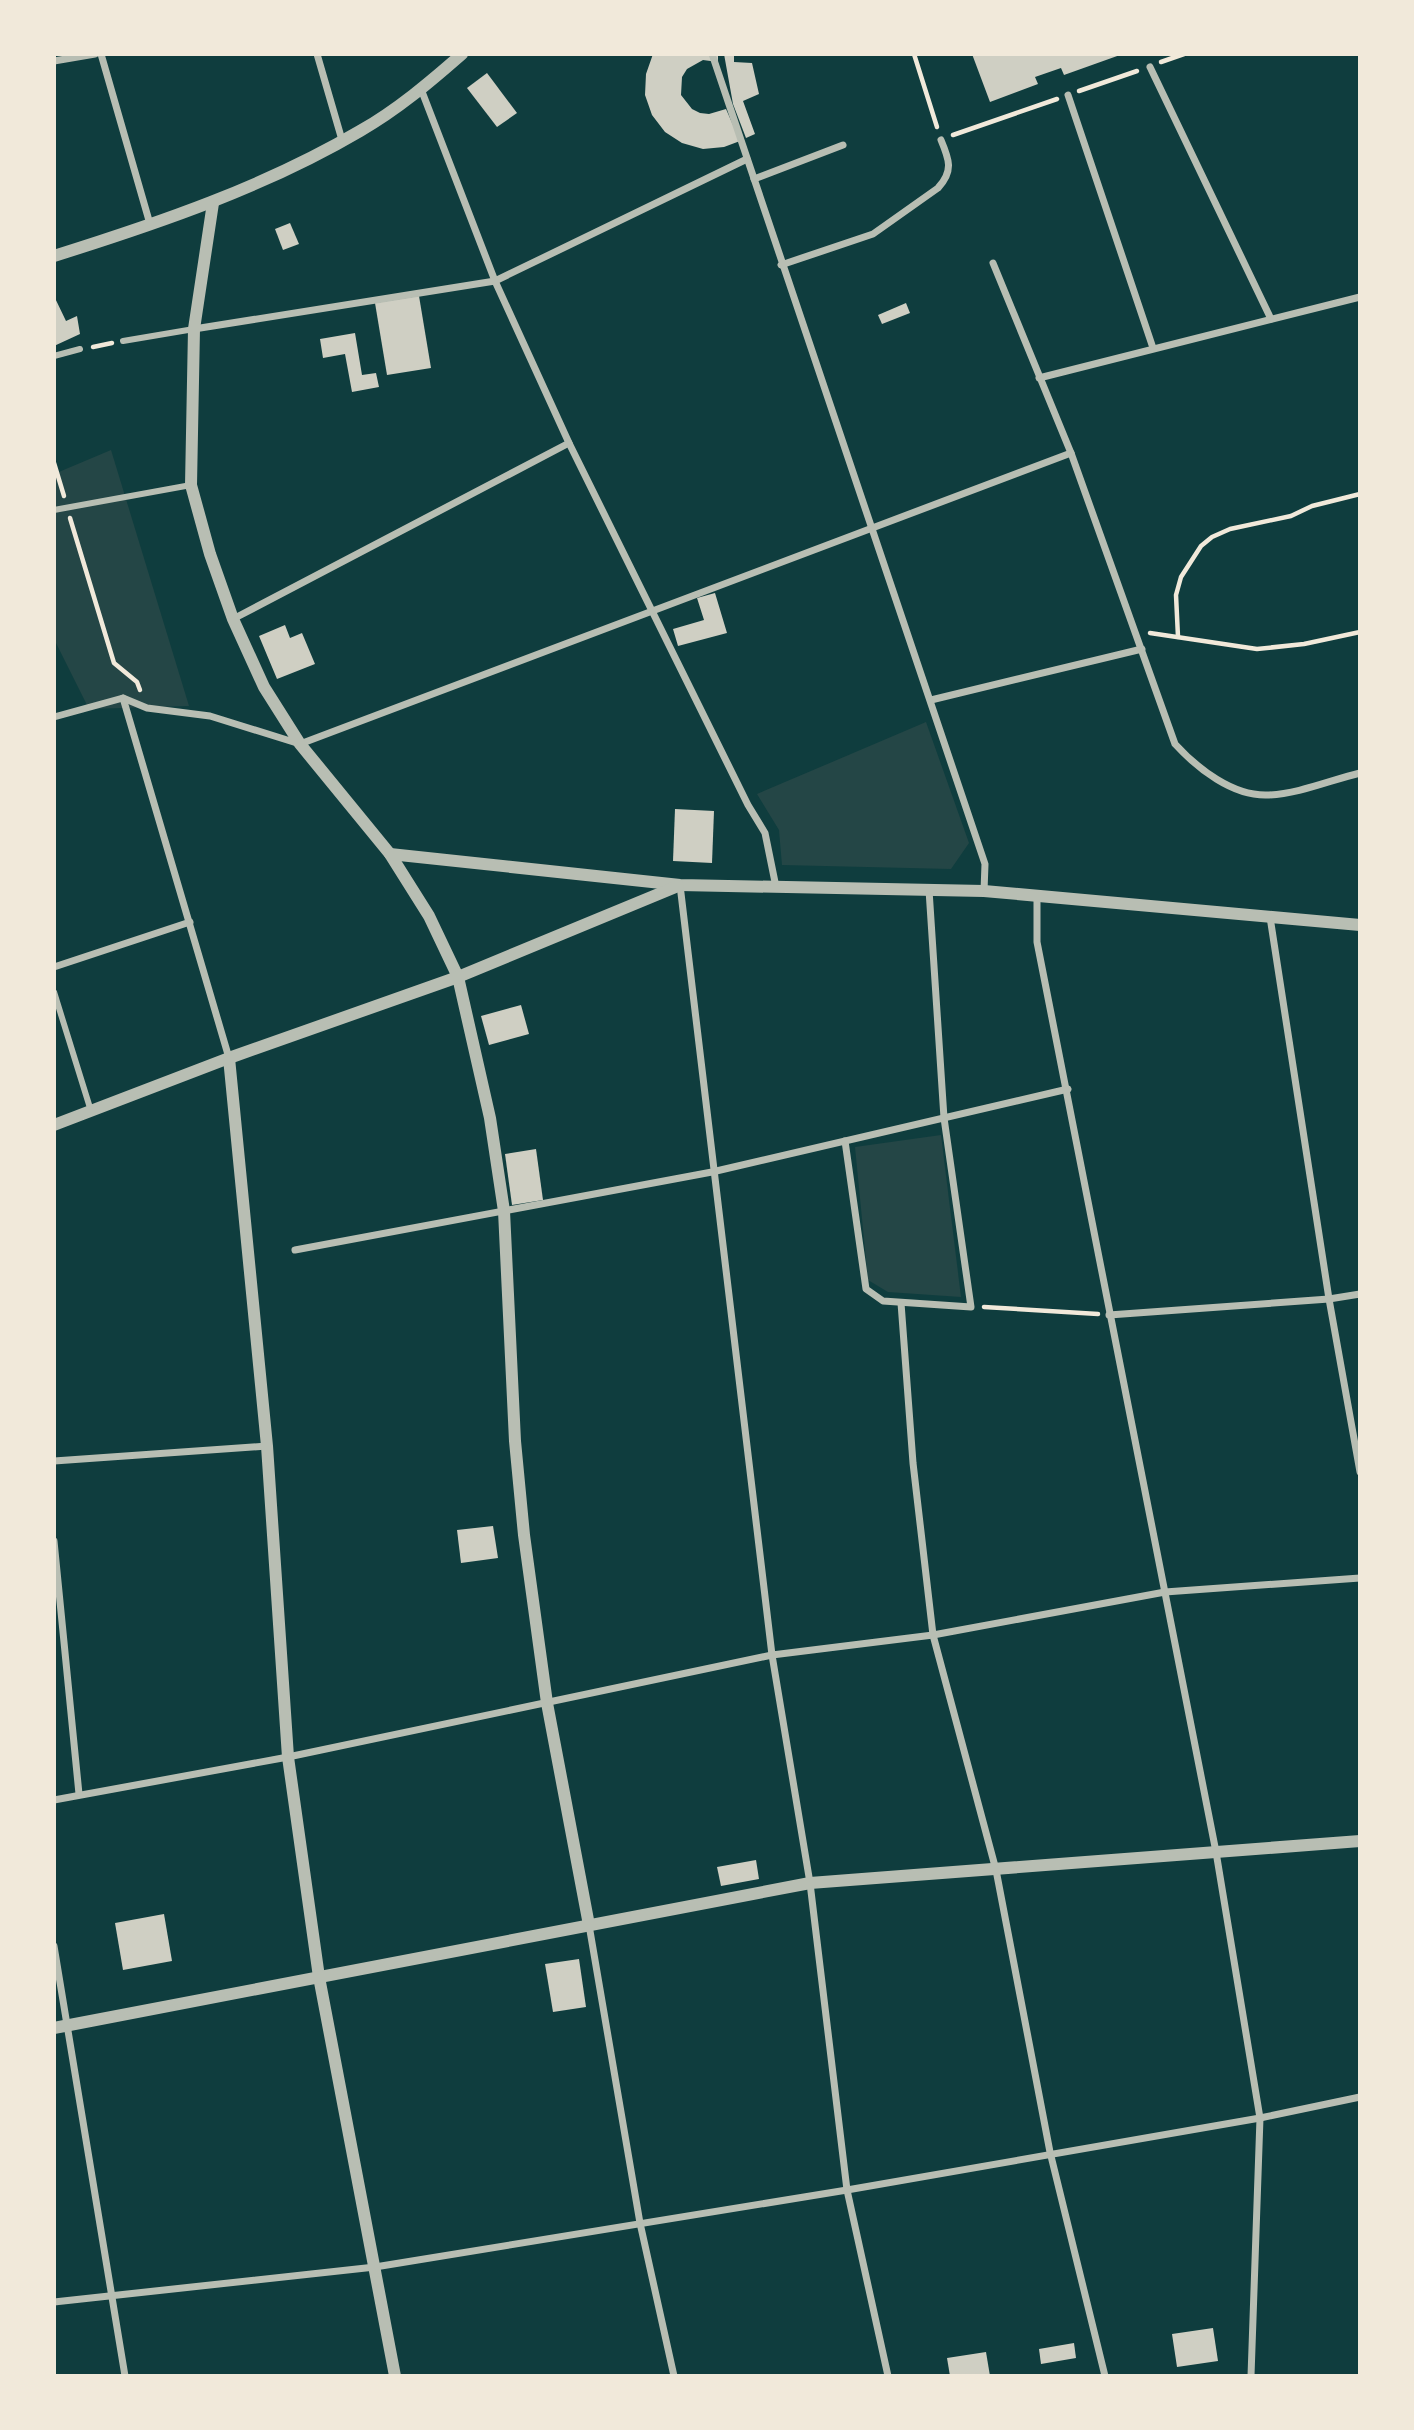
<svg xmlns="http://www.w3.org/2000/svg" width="1414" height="2430" font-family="'Open Sans',sans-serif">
  <rect width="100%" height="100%" fill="#0f3d3e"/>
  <!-- green -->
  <g fill="#244646">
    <path d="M111,450L189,706L89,709L54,639V474Z"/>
    <path d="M926,722L969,843L951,869L782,865L779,830L757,794Z"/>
    <path d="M941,1135L961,1297L888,1292L868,1280L855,1147Z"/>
  </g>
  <!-- building -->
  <g fill="#cfcfc3">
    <path d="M653,54H718V62L703,60L687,69L682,77L681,95L692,109L700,113L709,114L726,109L740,141L724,147L703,149L682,143L665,132L652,115L645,95L646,74Z"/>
    <path d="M724,54H734V62L752,63L759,94L743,101L755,134L746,138L733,104Z"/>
    <path d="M972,54H1120V55L1064,75L1061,68L1035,77L1038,84L990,102Z"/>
    <path d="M487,73L517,113L497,127L467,88Z"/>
    <path d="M290,223L299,244L283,250L275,229Z"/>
    <path d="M54,296L66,321L77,316L80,334L54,346Z"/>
    <path d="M419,296L431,368L387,375L375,303Z"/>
    <path d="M906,303L910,313L882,324L878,315Z"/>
    <path d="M355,333L362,375L376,373L379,387L352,392L345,354L323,358L320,339Z"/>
    <path d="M715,593L727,633L678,646L673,629L704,620L697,598Z"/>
    <path d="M285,625L290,638L302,633L315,664L277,679L259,636Z"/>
    <path d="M675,809L714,811L712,863L673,861Z"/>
    <path d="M521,1005L529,1034L489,1045L481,1016Z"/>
    <path d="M536,1149L543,1200L512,1205L505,1154Z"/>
    <path d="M493,1526L498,1558L461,1563L457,1530Z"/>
    <path d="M756,1860L759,1879L721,1886L717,1867Z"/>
    <path d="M164,1914L172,1961L123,1970L115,1923Z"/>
    <path d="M579,1959L586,2007L553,2012L545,1964Z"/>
    <path d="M1213,2328L1218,2361L1177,2367L1172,2334Z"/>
    <path d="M1074,2343L1076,2358L1041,2364L1039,2349Z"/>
    <path d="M986,2352L990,2376H950L947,2358Z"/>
  </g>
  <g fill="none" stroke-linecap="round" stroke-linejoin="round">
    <!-- path -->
    <g stroke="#f1e9da" stroke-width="4.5">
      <path d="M914,54L937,127"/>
      <path d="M1161,62L1184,54"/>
      <path d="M1079,91L1137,71"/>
      <path d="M953,135L1057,99"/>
      <path d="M93,347L112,343"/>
      <path d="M54,463L64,496"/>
      <path d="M70,518L114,663L137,682L140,690"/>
      <path d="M1150,633L1257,649L1304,644L1360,632"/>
      <path d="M1178,637L1176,595L1181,577L1201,546L1212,537L1230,529L1291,516L1312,506L1360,494"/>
      <path d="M984,1307L1098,1314"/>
    </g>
    <!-- pedestrian -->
    <g stroke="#b8beb3" stroke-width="6">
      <path d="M123,341L194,329"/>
      <path d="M54,356L80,349"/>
      <path d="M54,510L191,485"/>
      <path d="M54,992L91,1111"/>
    </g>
    <!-- minor -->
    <g stroke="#b8beb3" stroke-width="7">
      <path d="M101,54L150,224"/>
      <path d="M317,54L342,140"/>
      <path d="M712,54L985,864L984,891"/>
      <path d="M54,61L95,54"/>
      <path d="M1150,67L1271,319"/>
      <path d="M421,89L495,281L569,443L748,805L765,833L776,887"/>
      <path d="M1068,95L1153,348"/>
      <path d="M754,179L843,145"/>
      <path d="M993,263L1071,453L1175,744C1197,768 1233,797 1269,795C1298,794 1331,780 1360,773"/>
      <path d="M781,265L873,234L938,188C954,171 949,159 941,140"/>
      <path d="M194,329L495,281L747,159"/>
      <path d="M1039,378L1360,297"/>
      <path d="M233,619L569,443"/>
      <path d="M123,698L229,1058"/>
      <path d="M931,700L1142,649"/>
      <path d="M54,717L123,698L147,708L210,716L300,744L1071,453"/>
      <path d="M680,885L772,1655L810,1883L847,2190L888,2376"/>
      <path d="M1037,896V942L1216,1852L1260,2118L1251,2376"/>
      <path d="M1270,917L1329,1299L1360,1472"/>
      <path d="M54,967L190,922"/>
      <path d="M845,1141L866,1289L883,1301L971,1307L944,1118L929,890"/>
      <path d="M295,1250L712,1172L1068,1089"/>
      <path d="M901,1303L913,1463L933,1635L996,1870L1050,2152L1105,2376"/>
      <path d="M1109,1315L1329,1299L1360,1294"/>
      <path d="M54,1461L267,1446"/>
      <path d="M54,1541L79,1794"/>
      <path d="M54,1800L288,1757L772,1655L933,1635L1165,1592L1360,1578"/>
      <path d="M589,1925L640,2223L674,2376"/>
      <path d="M54,1946L125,2376"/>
      <path d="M54,2302L375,2267L847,2190L1260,2118L1360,2097"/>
    </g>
    <!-- tertiary -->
    <g stroke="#b8beb3" stroke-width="12">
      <path d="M213,203L194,329L191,485L210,554L233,619L264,687L300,744L390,854L429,916L458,977L490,1118L504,1211L515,1441L524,1535L547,1703L589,1925"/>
      <path d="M54,256C159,223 265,187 360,131C397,110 430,82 462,54"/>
      <path d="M390,854L680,885L984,891L1360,925"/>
      <path d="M229,1058L267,1446L288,1757L319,1977L395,2376"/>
      <path d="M54,1125L229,1058L458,977L678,886"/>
      <path d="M54,2028L810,1883L1360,1841"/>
    </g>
  </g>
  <!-- border -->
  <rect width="1414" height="2430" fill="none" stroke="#f1e9da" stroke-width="112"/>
</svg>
